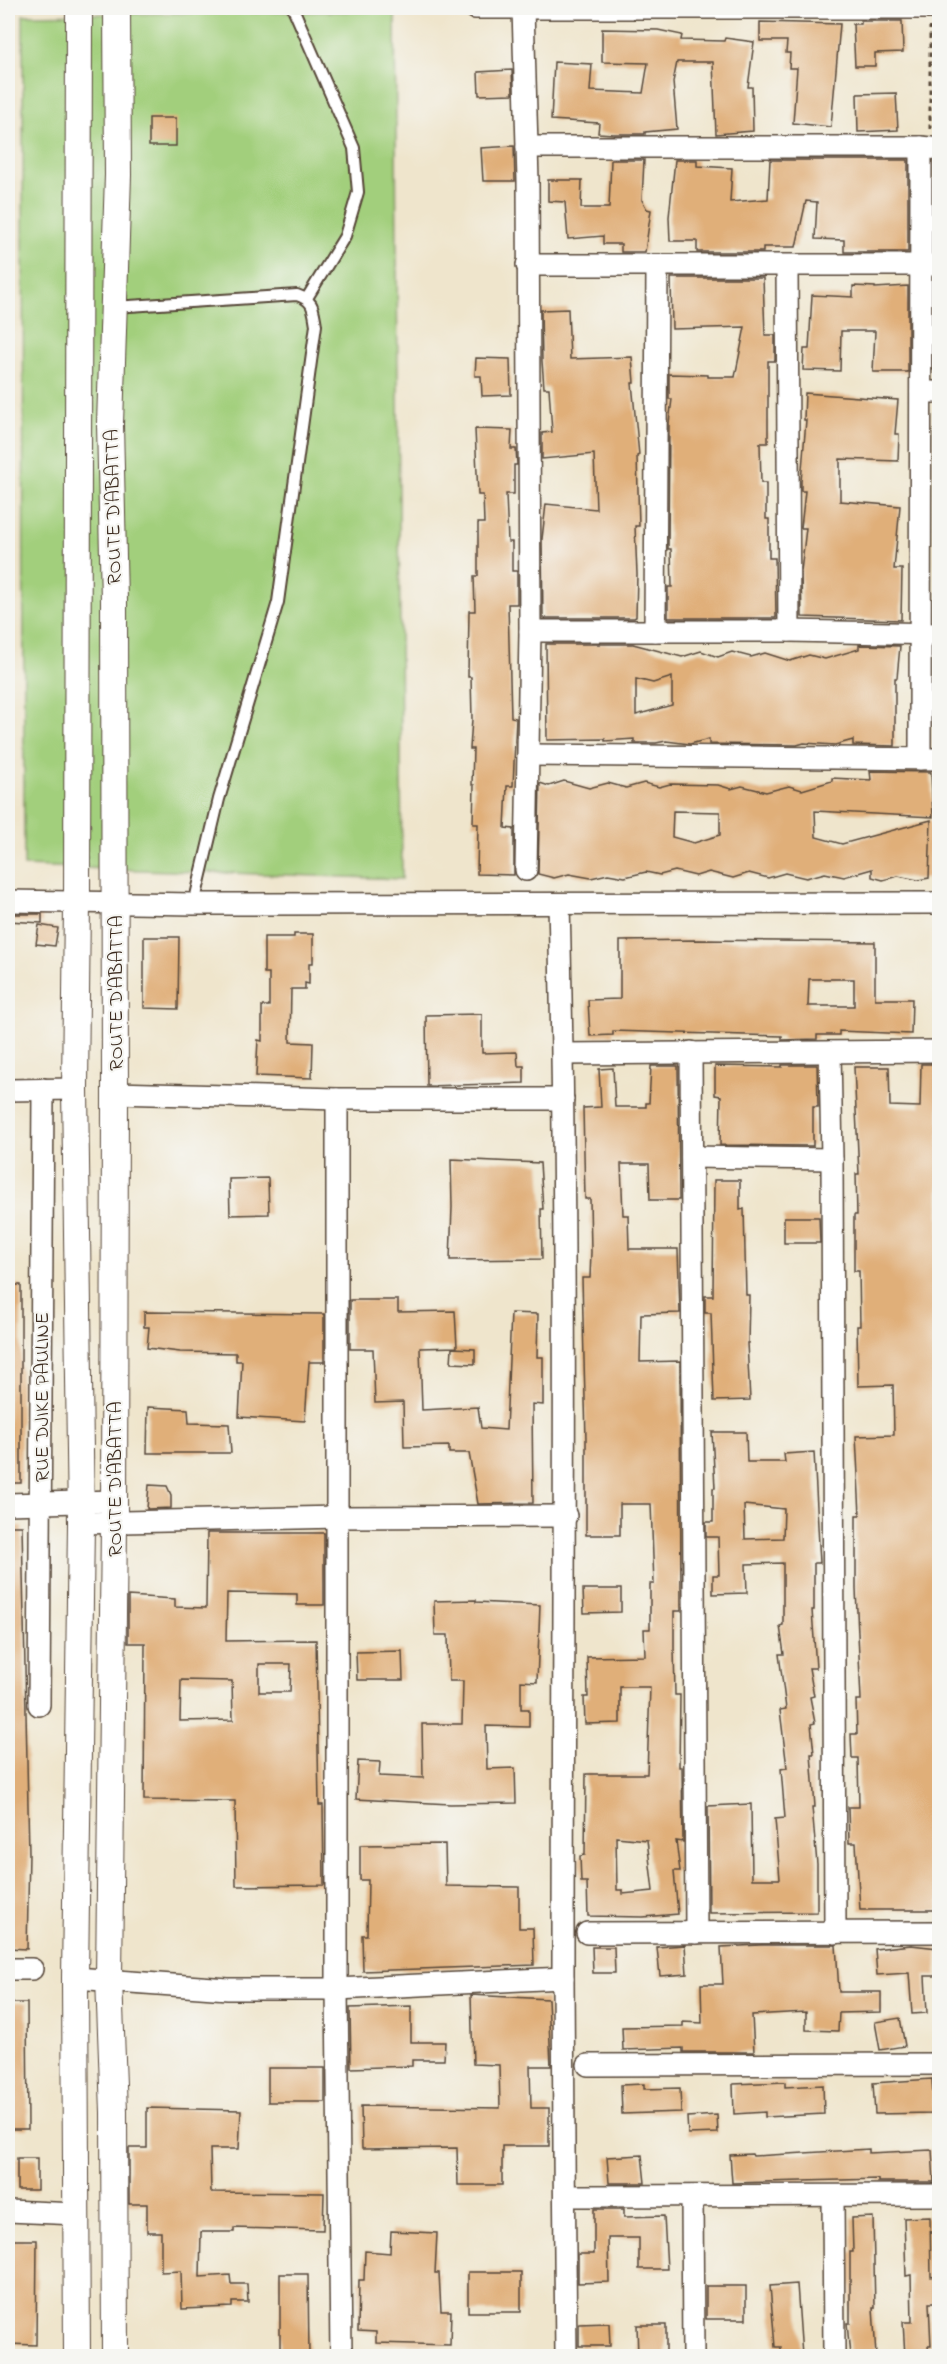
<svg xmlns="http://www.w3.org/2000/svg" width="947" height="2364" font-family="'Indie Flower',sans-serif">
  <rect width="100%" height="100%" fill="#f6f6f2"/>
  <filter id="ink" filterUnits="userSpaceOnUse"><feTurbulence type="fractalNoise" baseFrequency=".0167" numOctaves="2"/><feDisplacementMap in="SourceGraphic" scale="12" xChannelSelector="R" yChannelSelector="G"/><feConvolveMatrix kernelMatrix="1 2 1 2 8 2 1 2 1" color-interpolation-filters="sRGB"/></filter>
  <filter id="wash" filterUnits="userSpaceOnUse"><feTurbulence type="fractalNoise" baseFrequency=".008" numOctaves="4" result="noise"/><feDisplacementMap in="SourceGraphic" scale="24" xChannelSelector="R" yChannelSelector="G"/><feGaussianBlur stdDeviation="1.35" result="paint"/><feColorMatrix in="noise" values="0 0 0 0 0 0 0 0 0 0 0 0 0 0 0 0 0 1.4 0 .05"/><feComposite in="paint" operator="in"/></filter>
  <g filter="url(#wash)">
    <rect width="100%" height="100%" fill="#efe5cc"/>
    <!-- green -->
    <path fill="#a2cf7c" stroke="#6e7c4d" stroke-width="1.5" d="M395,11L402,879L24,866L23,15Z"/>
    <g id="blocks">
      <!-- building -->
      <g fill="#e0af79" fill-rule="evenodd">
        <path d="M861,21H902L903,52L875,53V66H855L853,24H861Z"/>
        <path d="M760,22L840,24L831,127L793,123L797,68H789L790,53H786L787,41H760Z"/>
        <path d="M602,29L658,30L682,35L681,40L724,41L725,38L754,42L748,87H752L753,131L716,134L713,62H677L673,82L677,129L645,132V134H613L598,133L599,123L551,120L554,62L592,64L590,91L643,93L648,63L602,62Z"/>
        <path d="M512,70L513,94L479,95L478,72Z"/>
        <path d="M896,93L898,130L858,132L857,94Z"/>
        <rect x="149" y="118" width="27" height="28"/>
        <path d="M514,146L515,181H483L481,148Z"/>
        <path d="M611,160H644L642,200L647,209L651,210L645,252H621V244H603V236L568,239L565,202L548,201V180H582L581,208H609Z"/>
        <path d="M675,160H697V166L732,168L730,202L768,199L770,160H908V252H844V240L815,239L817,202L806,201L796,247H763V252H697V241H670L669,217Z"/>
        <path d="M671,278H763L765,335H775V361H768V443H760L761,483H766V519H769V558H775L776,618H668V587H672L671,549H668L669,423L672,399H669V374L708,375V377H735L745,327L672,329Z"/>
        <path d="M853,286L875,287V288L908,286V372H873L875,331H841L840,371L803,370L804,349H809L812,295L853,297Z"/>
        <path d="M568,309L570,359L632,357L634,383H632L639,455L637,456L639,526H635L637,574L636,617L634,618H543L542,539L546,504L596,509L594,454L542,459V433L552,432L549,388H544L542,361L541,310Z"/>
        <rect x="933" y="330" width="6" height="40"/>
        <path d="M476,358L510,359L511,395L482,396L481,376H475Z"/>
        <path d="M805,393L898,400L895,434H899L898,461L840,459V501L900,506L894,569H902L901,620L802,617L801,572L806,528H801L805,491H801V482L806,420H804Z"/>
        <path d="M475,429L512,430L511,449H516L517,465H514V494H506L508,542H512V571H517V604H508L511,717L516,718L513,786H507L505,828L514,829V875L477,874L478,824H473L474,785H472L473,749H470L472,719L471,677H468L469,611H475L474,576H478V523H484L483,495H478Z"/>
        <path d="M546,644H633L682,657L701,651L718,657L732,652L751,657L765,653L790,661L809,655L825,659L859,649V645L900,646L897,678H895V746L853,745V740L835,745L804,743L797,745L709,744V739L690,744L666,741L656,743H634V739L605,741V739L547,740ZM672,677V705L636,715V679L653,683Z"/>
        <path d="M870,771L931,772L933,817L815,811L816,837L842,844L931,820L929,878L918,880L898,876L883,880L872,877V869L844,877L825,873L806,878L785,873L768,878L749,873L733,878L709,872L696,876L675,871L660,875L646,872L625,877L608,874L591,878L569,874L554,878L538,874L540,783L549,786L564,781L589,788L608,783L626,788L644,783L659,787L670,784L718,785L731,789L742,786L766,792L789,786L802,790L832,781V778L871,780ZM673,811L720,812V835L694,843L672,837Z"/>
        <path d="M8,914H42V923L8,921Z"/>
        <path d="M39,925L58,928L55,946L36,944Z"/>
        <path d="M294,934H313V963H309V984L305,983V989H291L290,1042L313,1043L312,1078L256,1076L258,1040L262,1041V1006H269V973H264V937H294Z"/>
        <path d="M144,937H179L178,1009L144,1008Z"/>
        <path d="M698,940L875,942V999H912L911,1034L839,1031V1035H817V1039L782,1040V1036L613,1031V1035L590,1036L588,1000L620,999V941ZM809,979H854V1006H808Z"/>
        <path d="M482,1014V1053L517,1052L518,1066H524V1083L427,1086L426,1015Z"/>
        <path d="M921,1064H939V1910H860L856,1843H849L848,1807H859L858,1758H852L851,1734H857L856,1700H861L856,1589V1515H860L856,1436L894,1435L893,1385L858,1386L857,1326H860L859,1271H854V1215H857L856,1174H859L854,1067H889L890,1106L920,1107Z"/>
        <path d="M782,1065H817L818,1107H813V1146L720,1145L721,1096L715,1095V1066L782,1067Z"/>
        <path d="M651,1066H678L679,1200H650L649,1164H621L623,1215H628L629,1249H678L680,1313L641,1314L640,1362L680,1361L681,1611H674V1648L675,1695H680L679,1767H682L683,1842L676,1841L680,1871H674L678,1914L643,1917L588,1916L587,1882H581L580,1856L585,1855L586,1774H647L650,1687H620V1723L585,1724L584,1697H588L587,1657L645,1656L644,1629H650V1584H654L651,1504H620V1535H586V1440L582,1278H590L591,1252L590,1199H585L583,1108L601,1107L599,1069L613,1068L615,1107H646V1103H649ZM616,1837L647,1840L653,1891L623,1894V1890H617Z"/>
        <path d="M451,1159L540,1163L543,1209H541L542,1259L450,1260L452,1207Z"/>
        <path d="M268,1178L269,1214L230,1215L229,1179Z"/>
        <path d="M714,1180H740V1210L744,1209L746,1295H749L748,1343H747L750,1400L714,1401L711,1313H705V1296H713Z"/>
        <path d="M784,1217H819L820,1243H784Z"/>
        <rect x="8" y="1285" width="13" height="198"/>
        <path d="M350,1300H398V1312L455,1311L457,1347L420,1348L422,1410L478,1407L481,1428L506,1430L511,1313L538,1314L537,1357H543V1405L532,1404L533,1503L478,1504L469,1453H449V1446L404,1447L403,1402L375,1403L373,1349H350Z"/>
        <path d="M144,1312L324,1314V1362H309L305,1421L239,1417L242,1361H236V1353L180,1352L147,1348L149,1327H144Z"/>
        <path d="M452,1348L475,1349V1364L451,1363Z"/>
        <path d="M148,1407L188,1409L189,1423L229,1424L231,1453H147Z"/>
        <path d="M712,1432H746L747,1462H785L784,1454L814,1452L820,1563H814V1610H812L816,1668H809L814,1696L810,1697L815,1723L811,1724L814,1754H811L815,1807H812L817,1864V1912L709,1913L708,1806L751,1804L752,1879H780L775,1819L785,1818L781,1769L787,1768L780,1710L786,1709L779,1654H784L780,1626L783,1625V1563L746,1564L747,1593L713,1594V1575H719L718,1537H706V1522H713V1488H715ZM744,1505L784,1509L783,1538L745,1539Z"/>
        <path d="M149,1485L167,1486L171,1495V1508L147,1509Z"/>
        <path d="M8,1526H22L29,1854L27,1949L8,1948Z"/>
        <path d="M207,1533H324V1605H297V1594L227,1593L226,1641L316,1640L319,1805H323L324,1885L236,1886L235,1801L144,1800L145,1643H128V1596L175,1599V1607L206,1608ZM259,1664H291L290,1692H259ZM181,1680L232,1681L233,1720L180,1721Z"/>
        <path d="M583,1589H621V1612L584,1613Z"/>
        <path d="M476,1600V1602L540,1605L537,1682L521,1681V1709H529V1727L486,1726L487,1769L515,1768L516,1803L450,1804L356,1799L358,1761L380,1762L379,1776L423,1778L422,1724H462L463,1681H449L448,1635H435L434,1601Z"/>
        <path d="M402,1651L403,1680H357L356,1652Z"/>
        <path d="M445,1844L446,1886L519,1887V1928H533L534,1965L363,1971L362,1935H367L368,1880H360V1845Z"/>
        <path d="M685,1945L687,1974L660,1976L657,1947Z"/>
        <path d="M760,1945H836L839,1992H881V2012L839,2013L838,2031L806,2030V2012L752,2015L754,2052H683V2048L623,2050L622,2027L683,2026V2022L702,2023L701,1984H723L721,1947Z"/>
        <path d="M911,1945L938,1948L936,1976H925L927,2013L912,2014L909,1973L877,1975L875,1949Z"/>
        <path d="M592,1947H614L615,1973H593Z"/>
        <path d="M471,1995L548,1999L551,2066H530L531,2108H549V2146H502V2185H458L457,2148L362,2149L361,2106L500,2108L499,2065L473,2064Z"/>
        <path d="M8,2003H27L28,2129H8Z"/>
        <path d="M411,2006V2042H445L444,2060H412V2066L351,2068L350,2008Z"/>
        <path d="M900,2018L905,2046L880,2050L875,2022Z"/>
        <rect x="268" y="2068" width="57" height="34"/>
        <path d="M932,2079L934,2113L875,2114L873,2083Z"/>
        <path d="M785,2082V2087L823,2085L824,2114L765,2117V2112L734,2114L733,2084Z"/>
        <path d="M644,2084V2089L680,2088L681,2112L622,2114L621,2085Z"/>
        <path d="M147,2108L241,2110L239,2149H210L211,2192L324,2193L323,2230L234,2228V2232H201L200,2277L230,2275L231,2284H247L248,2302H232V2307L182,2309L181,2271L161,2272V2232H147V2204H129V2148H147Z"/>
        <path d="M717,2115L718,2133L688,2134L687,2117Z"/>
        <path d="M869,2149V2153L932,2150L934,2182H878V2179L732,2183L730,2155L752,2154L753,2156Z"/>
        <path d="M642,2155L645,2183H609L607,2157Z"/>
        <rect x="17" y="2158" width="20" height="32"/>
        <path d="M594,2209H624V2217L664,2216L667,2269H639V2238H608L609,2282L578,2283V2254H594Z"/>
        <path d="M873,2217L875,2308H873L876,2356H850L847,2323H850V2252H853L852,2218Z"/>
        <path d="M930,2217L931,2277L939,2276V2303H929L931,2346H928L929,2356H905L903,2322H912L911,2275L906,2276L904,2218Z"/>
        <path d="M391,2231L437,2233L435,2273H439L441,2311H451L450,2345L376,2343V2332L358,2331L359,2280H364L365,2251L390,2253Z"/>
        <path d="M8,2240H37L36,2345L8,2344Z"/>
        <rect x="468" y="2272" width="53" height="40"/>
        <path d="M280,2274H308L309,2356H280Z"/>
        <path d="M797,2284L802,2356H781V2347H775L770,2286Z"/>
        <rect x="706" y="2286" width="40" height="33"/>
        <path d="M609,2323L610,2346H579V2324Z"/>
        <path d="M637,2325H666V2356H638Z"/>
      </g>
    </g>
  </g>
  <g filter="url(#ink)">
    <use href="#blocks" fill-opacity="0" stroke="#564638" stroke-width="1.5"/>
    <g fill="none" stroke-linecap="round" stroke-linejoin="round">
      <!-- service casing -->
      <g stroke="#564638" stroke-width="14">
        <g id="service">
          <path d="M293,8L354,148L358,192L345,236L307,298"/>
          <path d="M114,307L297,295C314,301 313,308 316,325L278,602L219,799L194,904"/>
        </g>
      </g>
      <!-- minor casing -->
      <g stroke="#564638" stroke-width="24">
        <g id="minor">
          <path d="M475,8H940"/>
          <path d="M523,9L528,181L530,631L526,870"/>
          <path d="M527,147H921L940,149"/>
          <path d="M527,265H940"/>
          <path d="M787,266L789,631"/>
          <path d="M921,392H940"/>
          <path d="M530,631H789L940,634"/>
          <path d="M655,631L657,266"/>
          <path d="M529,755L940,759"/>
          <path d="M920,759L921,147"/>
          <path d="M8,901L194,904L940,903"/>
          <path d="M559,904C568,1261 563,1619 563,1977C563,2103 565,2230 566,2356"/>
          <path d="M691,1052L696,1933"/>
          <path d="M830,1052L832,1159L835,1933"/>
          <path d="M563,1054L940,1051"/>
          <path d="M8,1090L75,1089"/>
          <path d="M115,1093L337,1099H563"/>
          <path d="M337,1099V1989L341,2356"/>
          <path d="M692,1157L832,1159"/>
          <path d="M8,1504L114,1501"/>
          <path d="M81,1523L338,1517L566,1516"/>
          <path d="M39,1705L43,1089"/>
          <path d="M587,1933L940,1932"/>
          <path d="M8,1969H32"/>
          <path d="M75,1978L228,1989H337L563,1978"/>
          <path d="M588,2065L940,2064"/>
          <path d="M576,2196L940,2195"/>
          <path d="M692,2196L693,2356"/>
          <path d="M833,2196L834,2356"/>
          <path d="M8,2211L77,2214"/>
        </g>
      </g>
      <!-- tertiary casing -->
      <g stroke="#564638" stroke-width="28">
        <g id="tertiary">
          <path d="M77,2356L75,1978L81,1523L75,1089L77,903L79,8"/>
          <path d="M115,2356L114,2112L109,1979L114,1523L115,1093L114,601L110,424L118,175L117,8"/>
        </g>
      </g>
      <!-- path -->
      <path stroke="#564638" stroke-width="3" stroke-dasharray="4.5 4.5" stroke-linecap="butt" d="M930,129V27"/>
      <!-- service -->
      <use href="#service" stroke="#fff" stroke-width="10"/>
      <!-- minor -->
      <use href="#minor" stroke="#fff" stroke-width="21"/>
      <!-- tertiary -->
      <use href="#tertiary" stroke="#fff" stroke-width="26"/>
    </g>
  </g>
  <g text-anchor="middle" stroke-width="4.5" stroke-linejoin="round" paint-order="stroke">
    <!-- street labels -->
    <g font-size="20" fill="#3b2a1e" stroke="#f6f6f2">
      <text transform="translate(112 507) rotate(-91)" y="7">ROUTE D'ABATTA</text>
      <text transform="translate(115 993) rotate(-90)" y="7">ROUTE D'ABATTA</text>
      <text transform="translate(41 1397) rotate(-90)" y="7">RUE DJIKE PAULINE</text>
      <text transform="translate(114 1479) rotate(-90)" y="7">ROUTE D'ABATTA</text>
    </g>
  </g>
  <!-- margin -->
  <rect width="947" height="2364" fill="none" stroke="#f6f6f2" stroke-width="30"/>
</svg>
